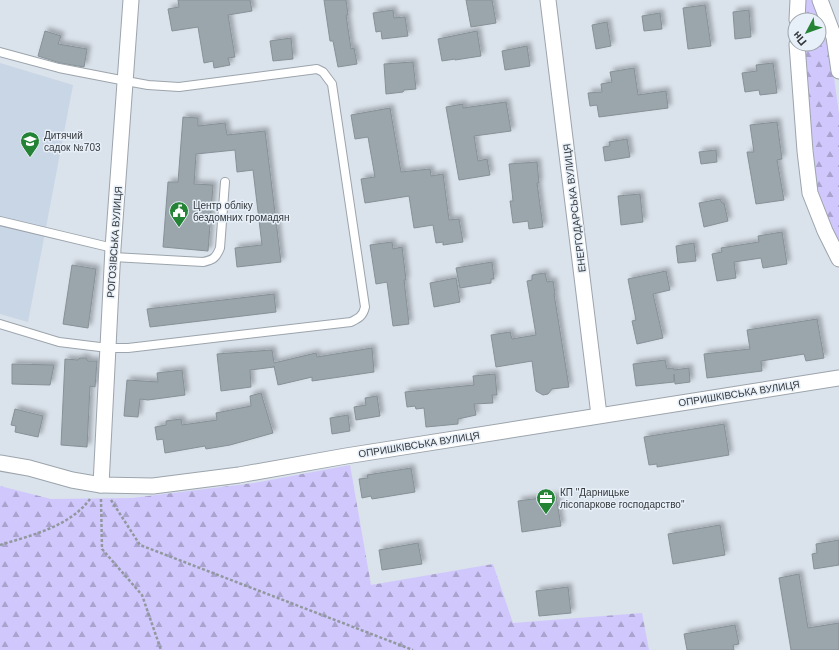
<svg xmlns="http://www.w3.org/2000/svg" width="839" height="650" font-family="Helvetica,sans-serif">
  <defs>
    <pattern id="forest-firs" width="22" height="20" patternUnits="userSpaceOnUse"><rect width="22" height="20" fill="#d0c8fc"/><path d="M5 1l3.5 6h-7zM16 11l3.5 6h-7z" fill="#aaa3cd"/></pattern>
    <filter id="shadow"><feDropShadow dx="3.5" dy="-3.5" stdDeviation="2" flood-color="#0004"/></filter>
  </defs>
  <rect width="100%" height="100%" fill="#dae2eb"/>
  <!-- built -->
  <path fill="#c9d6e5" d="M0,63L73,85L28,322L0,314Z"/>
  <!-- forest -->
  <g fill="url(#forest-firs)">
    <path d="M805,0H812L816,3L829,41L839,114V246L816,194L802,44H819V20H802Z"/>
    <path d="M350,465L371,585L493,564L513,623L642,613L649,650H0V486L51,499L132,498L254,483Z"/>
  </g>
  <!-- building -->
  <g fill="#9ba6ac" stroke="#869196" filter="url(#shadow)">
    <path d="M178,0H250L252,11L228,15L235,57L228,58L230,65L214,68L213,61L204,63L198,27L172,31L168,9L179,7Z"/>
    <path d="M324,0H346L348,15H346L351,49L354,48L357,64L338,67L333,41H330Z"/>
    <path d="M466,0H492L496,23L471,27Z"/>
    <path d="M705,5L711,46L688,49L683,8Z"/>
    <path d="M393,10L394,18L405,17L408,36L382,39L381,31L376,32L373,13Z"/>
    <path d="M749,10L751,37L735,39L733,12Z"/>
    <path d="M660,13L662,29L644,31L642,16Z"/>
    <path d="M607,22L611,46L596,49L592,25Z"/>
    <path d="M45,31L61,36L58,44L87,49L84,67L60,63L38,56Z"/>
    <path d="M477,31L481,56L455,60V59L442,61L438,39Z"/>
    <path d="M291,38L293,59L273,61L270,41Z"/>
    <path d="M527,46L530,66L505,70L502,51Z"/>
    <path d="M413,62L416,89L404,90L403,92L386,94L384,64Z"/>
    <path d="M773,63L777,93L760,95L759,90L745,92L742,73L757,71L756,65Z"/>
    <path d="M634,68L638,95L666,91L668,108L599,117L597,105L590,106L588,93L602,92L601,84L612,82L610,72Z"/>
    <path d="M506,102L511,131L474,136L478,161L487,159L490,175L459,180L446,107L463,104V108Z"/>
    <path d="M390,108L401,172L430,169L431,176L443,174L449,220L459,219L463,242L443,245V242L436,243L433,225L414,228L409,196L365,203L361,179L375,177L368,137L355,139L351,115Z"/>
    <path d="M183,117L198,118V126L225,123L227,135L265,131L281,262L237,267L235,248L262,245L253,170L237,172L235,150L196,154L194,184L213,185L208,251L163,247L168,182H178Z"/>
    <path d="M777,122L782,159L777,160L784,200L756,204L747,152H754L750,125Z"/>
    <path d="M627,139L630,157L605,161L603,147L610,146L609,142Z"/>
    <path d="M716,150L717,162L701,164L699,152Z"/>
    <path d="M537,162L539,183H537L543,227L529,229L528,221L513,223L510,201H513L509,164Z"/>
    <path d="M640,194L643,222L621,225L618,196Z"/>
    <path d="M720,199L722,203H724L728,221L704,227L699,203Z"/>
    <path d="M782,232L787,264L763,268L761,258L734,262L736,278L717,281L712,254L722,252L721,248L759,242L758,236Z"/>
    <path d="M392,242L393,249L402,247L406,280H404L409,324L393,326L387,282L376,284L370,245Z"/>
    <path d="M694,243L696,261L678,263L676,246Z"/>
    <path d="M492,262L494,279H491V283L460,288L456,268Z"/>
    <path d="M72,265L96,269L88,328L63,324Z"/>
    <path d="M666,271L670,290L653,294L663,338L637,344L632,321L636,320L628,279Z"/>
    <path d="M545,273L547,282L553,281L555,294H554L569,387L552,389L548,394L543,395L536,391L532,361L496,367L491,335L510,332L512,339L536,335L527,281L532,280V275Z"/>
    <path d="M456,278L460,302L434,307L430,283Z"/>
    <path d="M274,294L276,312L150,327L147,309Z"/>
    <path d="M817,319L824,358L806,361L804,354L761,361L762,371L707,378L704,354L750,349L747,330Z"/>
    <path d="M372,348L374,372L312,381V377L278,385L274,366V367L250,370L251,387L221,391L217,354L272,350L274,363L316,353L317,357Z"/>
    <path d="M80,358H86L88,361H97L95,387L90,386L87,447L61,445L65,359L78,360Z"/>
    <path d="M665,360L667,369L673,368L674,370L689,368L690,382L675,384L674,374V382L636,386L633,364Z"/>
    <path d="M12,364L54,365L50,385L12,384Z"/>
    <path d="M182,370L185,395L148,400L140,399L138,417L124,416L127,380L158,382L157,373Z"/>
    <path d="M495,374L497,395H492L493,403L474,404L476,415L458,419V424L426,427L424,408L416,409L415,406L407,407L405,392L474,385L473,376Z"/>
    <path d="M261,393L273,433L230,445L206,449L205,446L165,453L163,439L157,440L155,427L166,425V421L181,419L182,425L217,420L216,413L251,406L250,396Z"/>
    <path d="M377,396L380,416L356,420L354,407L366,405L365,398Z"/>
    <path d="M15,409L43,416L38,437L15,432L16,426L11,425Z"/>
    <path d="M348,415L350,431L332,434L330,418Z"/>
    <path d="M724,424L729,455L657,467V464L649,465L644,437Z"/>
    <path d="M411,468L415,492L372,499L371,496L362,498L359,479L368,478L367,475Z"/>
    <path d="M556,496L561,526L522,532L518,501Z"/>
    <path d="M720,525L725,555L673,564L668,534Z"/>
    <path d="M839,540V565L814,569L812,554L817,553L816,544Z"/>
    <path d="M418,543L422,564L382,570L379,550Z"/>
    <path d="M799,574L808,628L839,623V650H791L779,578Z"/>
    <path d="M568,587L571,613L539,616L536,591Z"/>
    <path d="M735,625L739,644L733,645L734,650H687L684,634Z"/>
  </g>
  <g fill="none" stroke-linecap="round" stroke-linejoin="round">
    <!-- service casing -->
    <g stroke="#9ca4ac" stroke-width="10">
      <g id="service">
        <path d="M0,52L59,68L126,81L148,85L179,87L317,69L323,72L332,84L365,307C363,316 359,318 351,322L128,348H108L59,342L0,324"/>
        <path d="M0,221L113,248"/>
        <path d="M113,257L203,262C213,260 216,258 220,248L225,182"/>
      </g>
    </g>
    <!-- minor casing -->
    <g stroke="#9ca4ac" stroke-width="17">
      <g id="minor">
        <path d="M548,0L599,415"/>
        <path d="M820,0L834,37L839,71"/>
        <path d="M797,20L798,0"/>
        <path d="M797,44L805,151L810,193L825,231L839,259"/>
        <path d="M0,463L29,468L72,480L101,485L153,486L239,475L346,456L839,378"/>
        <path d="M101,485L113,248L131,0"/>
      </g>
    </g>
    <!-- path -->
    <g stroke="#91989e" stroke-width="2.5" stroke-dasharray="3 2" stroke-linecap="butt">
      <path d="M101,499L102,549L142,595L161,650"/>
      <path d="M111,500L140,545L413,650"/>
      <path d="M0,545C32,535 69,527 90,499"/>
    </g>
    <!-- service -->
    <use href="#service" stroke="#fff" stroke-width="8"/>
    <!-- minor -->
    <use href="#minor" stroke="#fff" stroke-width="15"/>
  </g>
  <!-- icons -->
  <defs>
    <g id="school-pin" transform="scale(1)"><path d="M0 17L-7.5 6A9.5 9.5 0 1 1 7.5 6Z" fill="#258335" stroke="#e7eff8"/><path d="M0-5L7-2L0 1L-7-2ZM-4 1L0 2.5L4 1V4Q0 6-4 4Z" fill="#fff"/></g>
    <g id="civic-pin" transform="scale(1)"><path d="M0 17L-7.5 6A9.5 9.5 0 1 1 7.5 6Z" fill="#258335" stroke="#e7eff8"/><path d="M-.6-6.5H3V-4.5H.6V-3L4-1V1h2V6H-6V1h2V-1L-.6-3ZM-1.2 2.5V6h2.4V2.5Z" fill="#fff"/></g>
    <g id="office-pin" transform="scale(1)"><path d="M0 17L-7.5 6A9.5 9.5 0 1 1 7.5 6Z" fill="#258335" stroke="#e7eff8"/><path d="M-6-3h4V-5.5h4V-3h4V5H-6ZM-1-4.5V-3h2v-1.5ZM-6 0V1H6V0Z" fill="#fff"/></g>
  </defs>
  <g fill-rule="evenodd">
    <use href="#school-pin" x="30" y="141"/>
    <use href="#civic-pin" x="179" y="211"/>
    <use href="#office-pin" x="546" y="498"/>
  </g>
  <g text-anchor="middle" stroke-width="3" stroke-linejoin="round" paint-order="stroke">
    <!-- poi labels -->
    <g font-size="10" fill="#35393c" stroke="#e7eff8" text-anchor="start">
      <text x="44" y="139">Дитячий<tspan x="44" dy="12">садок №703</tspan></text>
      <text x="193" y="209">Центр обліку<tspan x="193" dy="12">бездомних громадян</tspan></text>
      <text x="560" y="496">КП "Дарницьке<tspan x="560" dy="12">лісопаркове господарство"</tspan></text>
    </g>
    <!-- street labels -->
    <g font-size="10" fill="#35393c" stroke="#e7eff8">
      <text transform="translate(574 208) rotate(-97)" y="4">ЕНЕРГОДАРСЬКА ВУЛИЦЯ</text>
      <text transform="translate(114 242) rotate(-86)" y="4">РОГОЗІВСЬКА ВУЛИЦЯ</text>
      <text transform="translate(739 393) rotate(-9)" y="4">ОПРИШКІВСЬКА ВУЛИЦЯ</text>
      <text transform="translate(419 444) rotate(-9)" y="4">ОПРИШКІВСЬКА ВУЛИЦЯ</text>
    </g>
  </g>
  <!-- north arrow -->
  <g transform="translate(807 32) rotate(229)"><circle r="19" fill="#e7eff8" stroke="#a0a6ad"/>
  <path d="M0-3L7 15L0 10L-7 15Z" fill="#258335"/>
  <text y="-6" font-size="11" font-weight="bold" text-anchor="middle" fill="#35393c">Пн</text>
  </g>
</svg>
